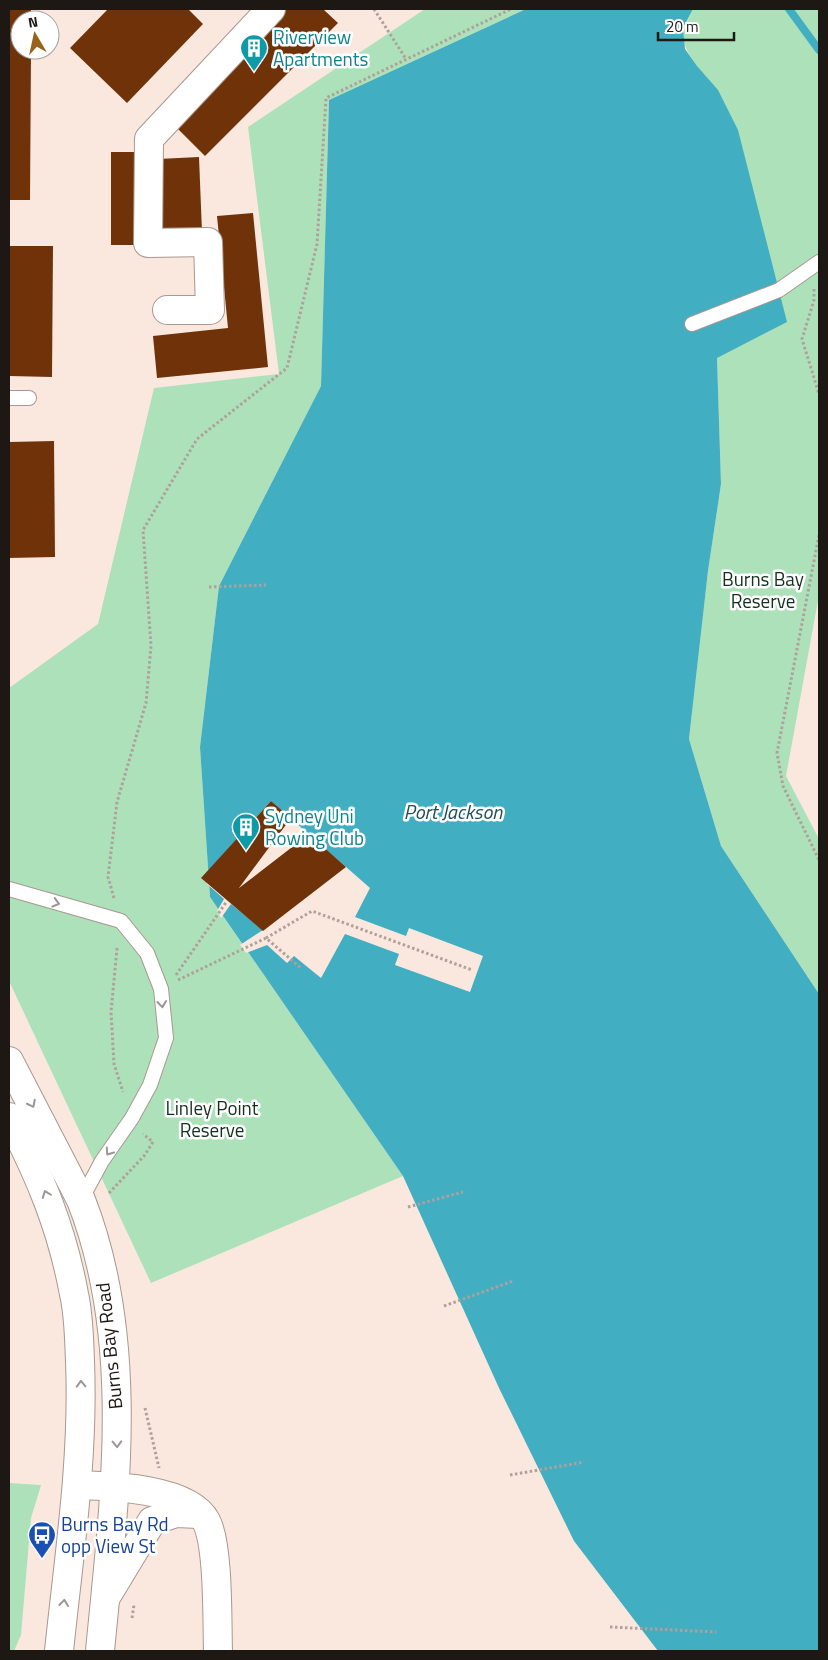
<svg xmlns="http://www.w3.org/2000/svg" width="828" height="1660" font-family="'Titillium Web',sans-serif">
  <rect width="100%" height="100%" fill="#fae8df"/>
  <!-- green -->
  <g fill="#ade1ba">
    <path d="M425,9H526L329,100L321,386L219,586L200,747L210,897L403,1176L151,1283L9,981V688L98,624L154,388L279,374L248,127Z"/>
    <path d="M693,9H819V595L786,776L819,839V994L721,846L689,739L708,571L721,484L717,358L697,66C680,42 680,35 693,9Z"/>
    <path d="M9,1483L41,1485L31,1518L21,1635L14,1651H9Z"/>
  </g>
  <!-- water -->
  <path fill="#42aec2" d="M526,9H693L683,28L685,49L697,66L718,90L738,130L787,322L717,358L721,484L708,571L689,739L721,846L819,994V1651H658L574,1541L499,1388L403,1176L210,897L200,747L219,586L321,386L329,100Z"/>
  <!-- pier -->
  <path fill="#fae8df" d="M271,801L370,888L355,917L406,936L409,928L483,956L470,992L395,965L399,954L345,934L321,978L294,956L287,963L267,945L246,953L240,945L263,930L231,904L221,918L217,911L224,899L207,884L206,873Z"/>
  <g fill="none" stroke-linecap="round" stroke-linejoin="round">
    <!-- stream -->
    <path stroke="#42aec2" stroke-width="8" d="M789,9L819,50"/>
  </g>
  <!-- building -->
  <g fill="#703309">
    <path d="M9,9H31V20H20V50H31L30,200H9Z"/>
    <path d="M108,9H188L203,24L127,103L70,48Z"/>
    <path d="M282,9H323L338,23L205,156L169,120Z"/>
    <rect x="111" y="152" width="25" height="93"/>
    <path d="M199,157L202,232L161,233L158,159Z"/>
    <path d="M253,213L268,367L157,378L153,336L228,328L217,216Z"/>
    <path d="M9,246H53L52,377L9,376Z"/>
    <path d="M54,441L55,557L9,558V442Z"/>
    <path d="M271,801L291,818L239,888L309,834L346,867L263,931L201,878Z"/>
  </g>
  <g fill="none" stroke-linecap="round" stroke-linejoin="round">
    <!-- lane casing -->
    <g stroke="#a89890" stroke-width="16">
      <g id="lane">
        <path d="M692,324L779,290L819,262"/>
        <path d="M9,398H29"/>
        <path d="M9,889L121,921L147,953L161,989L166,1038L150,1085L132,1118L102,1161L81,1200"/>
      </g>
    </g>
    <!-- street casing -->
    <g stroke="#a89890" stroke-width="30">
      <g id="street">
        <path d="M167,310H210L208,242L148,243L149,139L271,9"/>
        <path d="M77,1485C110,1486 189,1488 206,1521C219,1545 217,1622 218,1651"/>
        <path d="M106,1597L152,1521L176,1513L199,1514"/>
      </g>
    </g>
    <!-- primary casing -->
    <g stroke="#a89890" stroke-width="30">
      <g id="primary">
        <path d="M9,1061L81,1200C137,1343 114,1503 100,1651"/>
        <path d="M9,1117C40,1175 62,1229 74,1294C79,1316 79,1339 80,1361C84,1458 69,1555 59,1651"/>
      </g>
    </g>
    <!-- path -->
    <g stroke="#afa19a" stroke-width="3" stroke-dasharray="2.5 2.5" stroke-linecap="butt">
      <path d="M374,9L406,59"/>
      <path d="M814,289V300L802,339L819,394"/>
      <path d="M819,535L777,753L783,786L819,860"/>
      <path d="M209,587L266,585"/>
      <path d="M114,898L108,877L117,802L146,703L151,646L143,530L197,439L287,368L317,244L326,98L511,9"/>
      <path d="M266,938L312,911L472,970"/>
      <path d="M117,948L111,1012L114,1064L123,1092"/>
      <path d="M176,975L227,901"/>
      <path d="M178,980L266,938L302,969"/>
      <path d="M109,1193L144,1156L153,1142L143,1134"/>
      <path d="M408,1207L463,1192"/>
      <path d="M444,1306L513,1281"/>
      <path d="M145,1408L159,1468"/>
      <path d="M510,1475L584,1462"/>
      <path d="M132,1618L134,1605"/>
      <path d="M610,1627L716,1632"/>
    </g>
    <!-- lane -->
    <use href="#lane" stroke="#fff" stroke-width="14"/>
    <!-- street -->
    <use href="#street" stroke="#fff" stroke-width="28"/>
    <!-- primary -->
    <use href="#primary" stroke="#fff" stroke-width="28"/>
  </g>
  <!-- one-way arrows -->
  <defs><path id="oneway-chevron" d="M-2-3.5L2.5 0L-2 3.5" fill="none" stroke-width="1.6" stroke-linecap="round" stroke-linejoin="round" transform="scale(1.25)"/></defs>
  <g stroke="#9a9796">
    <use href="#oneway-chevron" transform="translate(56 903) rotate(16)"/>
    <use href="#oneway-chevron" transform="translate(162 1004) rotate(84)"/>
    <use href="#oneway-chevron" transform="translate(32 1104) rotate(63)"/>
    <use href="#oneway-chevron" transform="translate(109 1152) rotate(125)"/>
    <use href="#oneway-chevron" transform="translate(46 1194) rotate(-111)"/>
    <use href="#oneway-chevron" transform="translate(81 1384) rotate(-92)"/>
    <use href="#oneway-chevron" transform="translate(117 1444) rotate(88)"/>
    <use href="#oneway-chevron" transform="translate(64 1603) rotate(-84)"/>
  </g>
  <!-- icons -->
  <defs>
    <g id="building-pin" transform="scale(1.4375)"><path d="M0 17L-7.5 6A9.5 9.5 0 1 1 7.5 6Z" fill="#0f9aa8" stroke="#fff"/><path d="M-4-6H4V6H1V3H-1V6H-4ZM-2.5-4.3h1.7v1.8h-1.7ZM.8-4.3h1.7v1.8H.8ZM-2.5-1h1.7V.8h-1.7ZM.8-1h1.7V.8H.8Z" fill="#fff"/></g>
    <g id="bus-pin" transform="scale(1.4375)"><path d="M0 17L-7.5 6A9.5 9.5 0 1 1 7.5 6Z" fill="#1a4fb4" stroke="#fff"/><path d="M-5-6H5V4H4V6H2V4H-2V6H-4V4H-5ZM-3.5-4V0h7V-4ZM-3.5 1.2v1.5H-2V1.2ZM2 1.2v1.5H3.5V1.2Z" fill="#fff"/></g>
  </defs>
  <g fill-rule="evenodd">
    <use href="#building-pin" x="254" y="48"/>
    <use href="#building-pin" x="246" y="827"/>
    <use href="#bus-pin" x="42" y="1535"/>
  </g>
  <g text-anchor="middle" stroke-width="5" stroke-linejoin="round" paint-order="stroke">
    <!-- culture labels -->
    <g font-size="19" fill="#0d838f" stroke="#fff" text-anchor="start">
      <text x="273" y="44">Riverview<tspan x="273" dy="22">Apartments</tspan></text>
      <text x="265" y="823">Sydney Uni<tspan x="265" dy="22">Rowing Club</tspan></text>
    </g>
    <!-- park labels -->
    <g font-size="19" fill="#13311d" stroke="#fff">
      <text x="763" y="586">Burns Bay<tspan x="763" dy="22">Reserve</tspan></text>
      <text x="212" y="1115">Linley Point<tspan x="212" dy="22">Reserve</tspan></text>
    </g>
    <!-- street labels -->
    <g font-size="19" fill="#1e1815" stroke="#fff">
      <text transform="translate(109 1346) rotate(-96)" y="7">Burns Bay Road</text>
    </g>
    <!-- transit labels -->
    <g font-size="19" fill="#164399" stroke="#fff" text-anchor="start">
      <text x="61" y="1531">Burns Bay Rd<tspan x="61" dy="22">opp View St</tspan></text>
    </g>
    <!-- water labels -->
    <g font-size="20" font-style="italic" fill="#214f58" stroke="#fff">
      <text x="453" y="819">Port Jackson</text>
    </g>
  </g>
  <!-- border -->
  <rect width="828" height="1660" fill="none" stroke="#1e1815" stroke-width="20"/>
  <!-- north arrow -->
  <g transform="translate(35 35) rotate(351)"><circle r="24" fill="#ffffff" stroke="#a5a3a1"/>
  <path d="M0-4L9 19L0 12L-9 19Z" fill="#9a631d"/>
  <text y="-8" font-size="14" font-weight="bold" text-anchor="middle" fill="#1e1815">N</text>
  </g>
  <!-- scale -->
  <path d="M658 32v8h76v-8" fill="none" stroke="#1e1815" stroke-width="2.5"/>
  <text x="666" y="32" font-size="15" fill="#1e1815" stroke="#ffffff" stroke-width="4" paint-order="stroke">20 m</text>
</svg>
